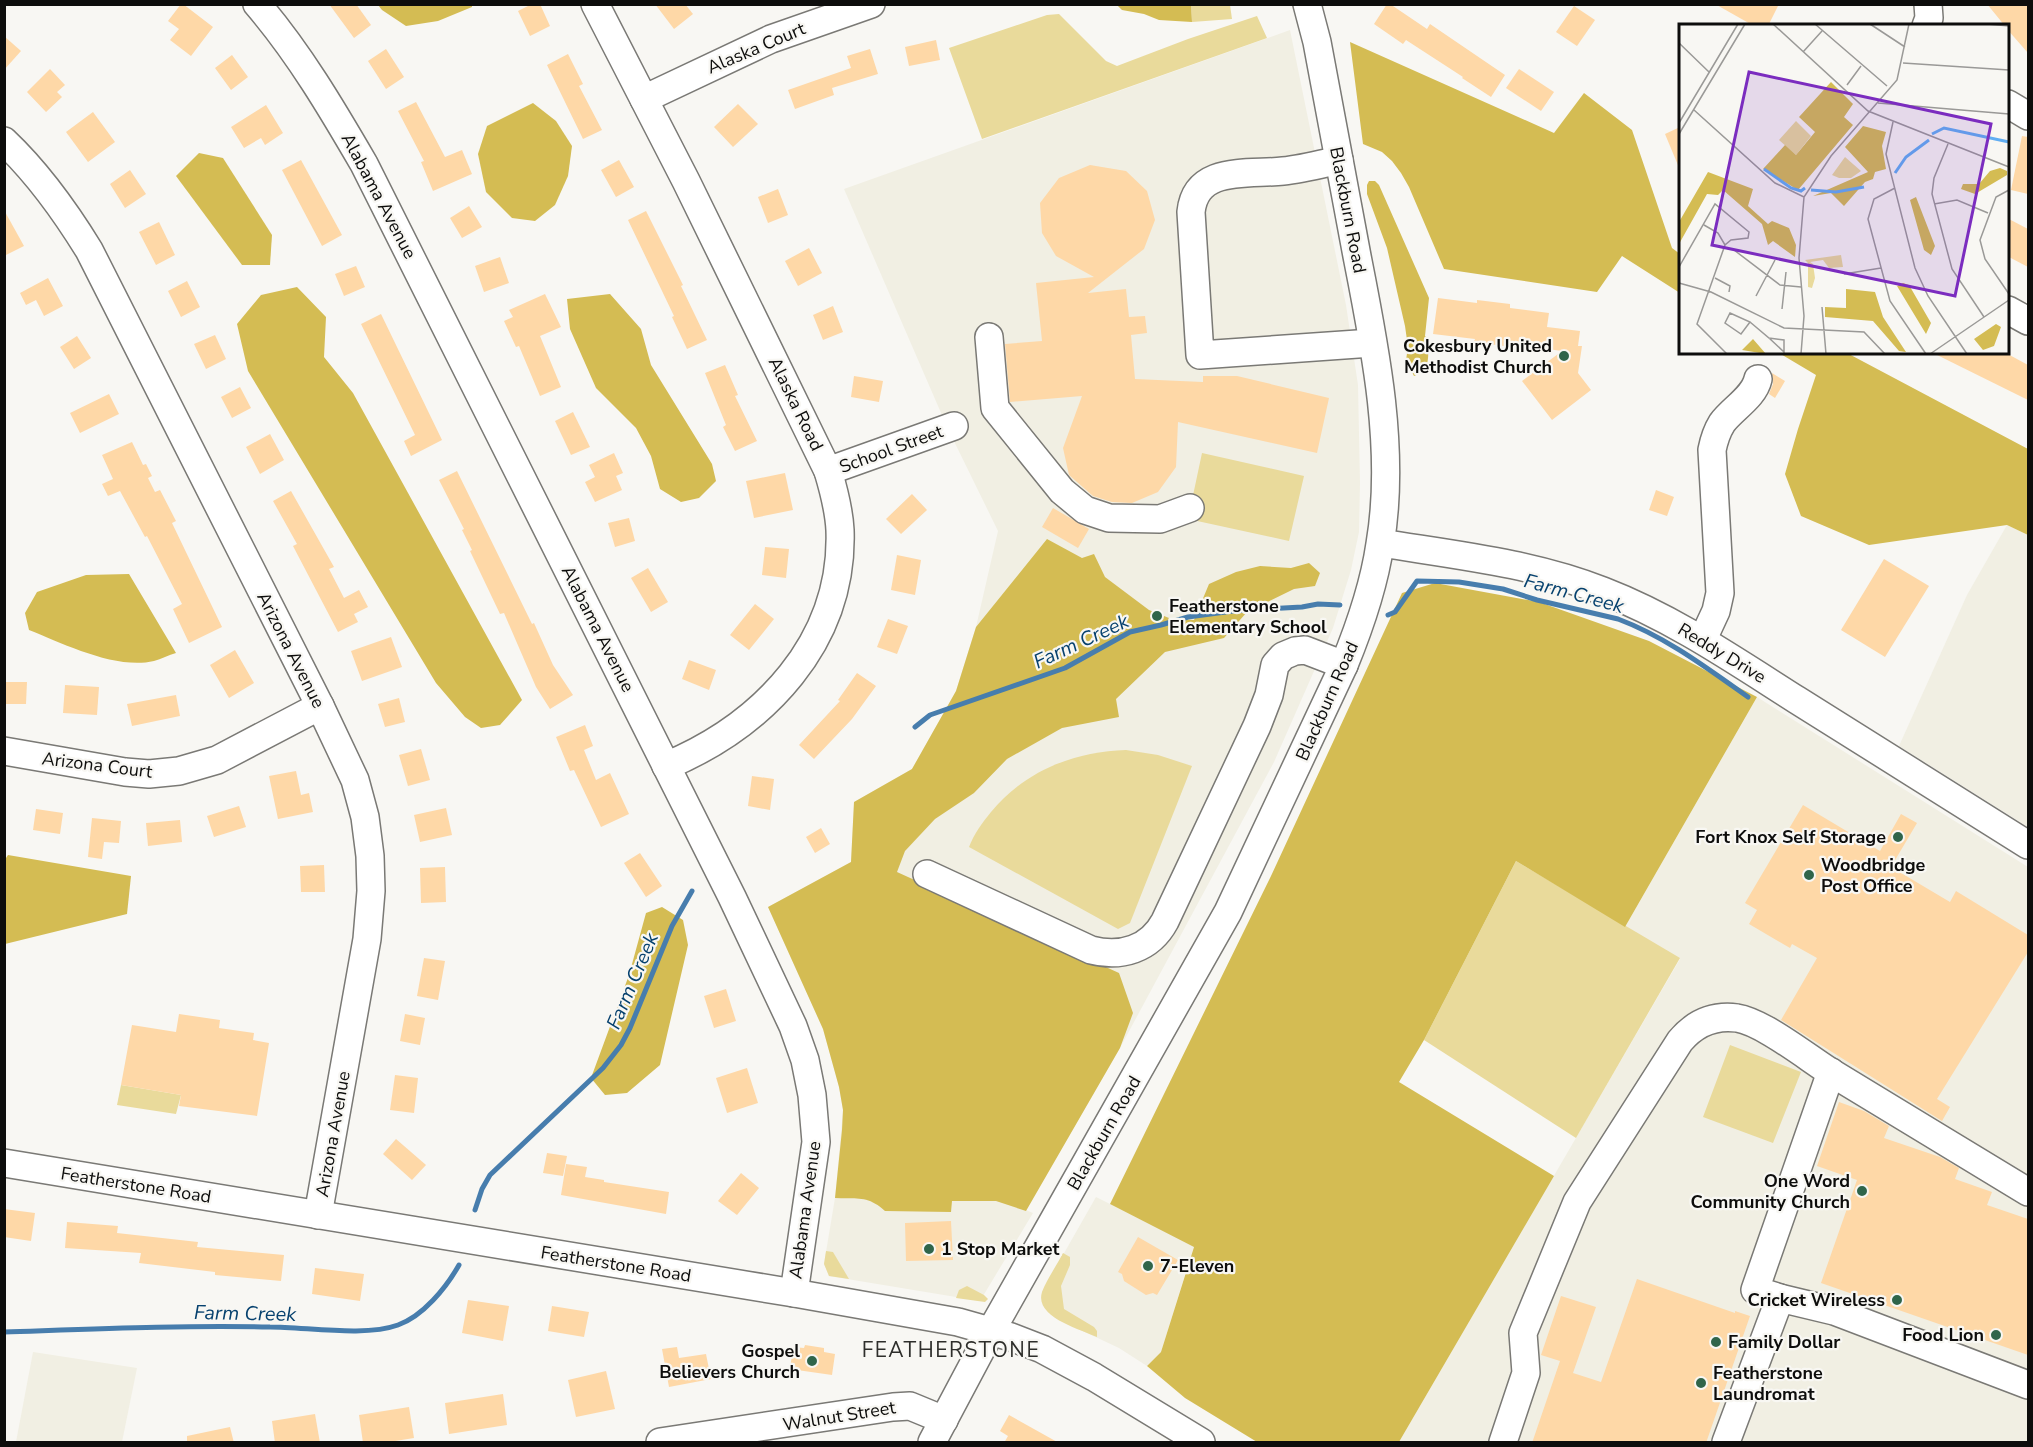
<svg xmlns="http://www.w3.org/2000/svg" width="2033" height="1447" font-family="'Nunito Sans',sans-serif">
  <rect width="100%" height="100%" fill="#f8f7f3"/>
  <!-- built -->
  <g fill="#f1efe3">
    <path d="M1290,30L1346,305L1358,385L1360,483L1359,532L1351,570L1333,628L1274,762L1120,1048L1026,1210L1033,1213L980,1301L829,1276L824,1264L835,1198L843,1110L839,1087L823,1029L768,907L851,862L854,802L912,769L956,691L976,627L998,531L948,429L844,189Z"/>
    <path d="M2007,525L2028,535V827L1899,746L1967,595Z"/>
    <path d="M1757,697L2028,867V1442H1399L1680,959L1625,927Z"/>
    <path d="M1096,1197L1194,1246L1161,1352L1147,1366L1119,1348L1055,1318L1044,1307L1042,1299V1292Z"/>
    <path d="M33,1352L137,1368L122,1442H16Z"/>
  </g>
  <!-- green -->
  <g fill="#e9da9b">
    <path d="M1191,5H1230L1232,19L1192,22Z"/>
    <path d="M1059,14L1106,61L1117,66L1188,39L1257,16L1267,38L982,139L949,48L1047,15Z"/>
    <path d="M1202,453L1304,476L1289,541L1188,519Z"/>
    <path d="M1126,750L1158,755L1192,766L1130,923L1118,929L969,847C974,834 982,823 991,812C1026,770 1074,752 1126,750Z"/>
    <path d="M1516,861L1680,958L1576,1138L1424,1040Z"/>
    <path d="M1730,1045L1801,1072L1773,1143L1703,1117Z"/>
    <path d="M121,1085L181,1095L176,1114L117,1105Z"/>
    <path d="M826,1251L833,1252L849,1279L829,1276L824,1264Z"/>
    <path d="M1063,1253L1070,1257V1265L1061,1286L1064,1309L1094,1327L1097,1331V1337C1080,1329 1034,1317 1042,1292C1047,1279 1057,1265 1063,1253Z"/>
    <path d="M967,1286L984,1295L988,1299L985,1302L956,1298L959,1290Z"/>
  </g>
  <!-- forest -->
  <g fill="#d4bc53">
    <path d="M378,5H472V7L438,21L406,26L382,10Z"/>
    <path d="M1117,5H1191L1192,22L1159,20L1144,14L1122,10Z"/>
    <path d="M1350,42L1554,133L1584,93L1632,130L1672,248L1680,254V293L1622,256L1597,292L1444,269L1409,187L1401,173L1392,161L1382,152L1363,144Z"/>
    <path d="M533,103L556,121L572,146L568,176L555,205L535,221L512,218L486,192L478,154L487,126Z"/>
    <path d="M199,153L223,158L272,235L270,265H242L176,176Z"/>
    <path d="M1369,181H1375L1379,185L1429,298L1425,336L1429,341C1427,357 1432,369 1414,376L1406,360L1408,347L1405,326L1387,248L1367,194V185Z"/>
    <path d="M297,287L326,317L324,357L353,393L522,700L500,725L481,728L465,717L436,683L248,371L237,324L261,295Z"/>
    <path d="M610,294L641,329L651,365L712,464L716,481L699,498L681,502L660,489L651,456L636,428L596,388L570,329L567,299Z"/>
    <path d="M1779,353H1847L2028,449V535L2007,525L1869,545L1801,516L1785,474L1798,429L1816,375Z"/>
    <path d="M1047,539L1082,558L1094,554L1105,577L1149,610L1169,618L1194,620L1209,584L1236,572L1260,566L1291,568L1309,563L1320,573L1315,586L1294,589L1247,612L1224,638L1165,652L1116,699L1119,717L1062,728L1007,759L974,793L935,819L905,851L897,872L1119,973L1133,1013L1120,1048L1026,1211L996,1201H952L951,1212L885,1211C868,1195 856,1199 835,1198L842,1130L843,1110L839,1087L823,1029L768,907L851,862L854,802L912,769L956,691L976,627Z"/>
    <path d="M129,574L176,653C169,655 161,659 154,661C116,670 64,644 29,630L25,613L37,592L86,575Z"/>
    <path d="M1435,583L1539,602L1649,641L1757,697L1625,927L1516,861L1424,1040L1399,1082L1554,1176L1399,1442H1257L1185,1398L1147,1366L1161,1352L1194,1247L1110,1204L1271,876L1402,593Z"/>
    <path d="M8,855L131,876L127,914L5,944L4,861Z"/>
    <path d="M662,907L683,920L688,945L660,1065L627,1093L605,1095L591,1078L629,975L646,913Z"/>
  </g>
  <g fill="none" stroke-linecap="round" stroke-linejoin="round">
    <!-- stream -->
    <g stroke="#477dad" stroke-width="5">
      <path d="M1388,615L1395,612L1417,581L1459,582L1503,589L1537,600L1618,619C1666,637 1707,668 1748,697"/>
      <path d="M915,727L930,715L1065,668L1130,632L1161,625L1188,617L1233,611L1302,607L1318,604L1340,605"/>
      <path d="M475,1210L482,1189L490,1175L603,1068L621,1045L630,1028L672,926L692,891"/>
      <path d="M4,1332C93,1329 182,1325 270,1327C307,1327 365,1337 398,1325C423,1316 446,1288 459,1265"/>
    </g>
  </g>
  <!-- building -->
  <g fill="#fed8a7">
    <path d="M181,4H183L213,27L191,56L170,40L179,29L168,21Z"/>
    <path d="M329,4H356L371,25L354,38Z"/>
    <path d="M532,4H540L550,26L530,36L518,11Z"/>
    <path d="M655,4H685L693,14L674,29Z"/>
    <path d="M1387,4H1390L1427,29L1430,24L1505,75L1491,97L1462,78L1463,77L1406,40L1403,44L1374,24Z"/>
    <path d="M1715,4H1779L1768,26H1754Z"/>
    <path d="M1987,4H2028V53L2007,29V26H2005Z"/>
    <path d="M1574,6L1595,20L1577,46L1556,32Z"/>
    <path d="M4,36L21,51L4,70Z"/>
    <path d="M936,40L940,60L909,66L905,47Z"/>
    <path d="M386,49L404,77L386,89L368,61Z"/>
    <path d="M870,49L878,74L832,88L834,95L795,109L788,90L851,68L847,56Z"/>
    <path d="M568,54L583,84L579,86L602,130L583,139L547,65Z"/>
    <path d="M232,55L248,77L231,90L215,68Z"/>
    <path d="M50,69L65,85L57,92L62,97L46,112L27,92Z"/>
    <path d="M1519,69L1554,92L1541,111L1506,88Z"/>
    <path d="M416,102L445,157L462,150L472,174L433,191L421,162L424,161L398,111Z"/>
    <path d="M738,104L758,124L733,147L714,127Z"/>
    <path d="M266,105L283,133L265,145L261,138L244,148L231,127Z"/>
    <path d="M93,112L115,142L88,162L66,132Z"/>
    <path d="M1680,127V170L1665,134Z"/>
    <path d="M2022,136L2028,137V194L2011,190Z"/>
    <path d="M301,160L342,235L322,246L282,170Z"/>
    <path d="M619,160L634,187L616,197L601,170Z"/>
    <path d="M1090,165L1126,171L1147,191L1155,220L1144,249L1088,293L1126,289L1129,317L1145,316L1147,333L1131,335L1135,379L1203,382V376H1237L1329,398L1317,453L1178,422L1176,467L1158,492L1132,503L1112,502L1093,496L1069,475L1063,448L1082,396L1010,402L1005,344L1042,341L1036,283L1094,277L1056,256L1042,233L1040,203L1059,178Z"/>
    <path d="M130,170L146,194L125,208L110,184Z"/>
    <path d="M778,189L788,215L768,223L758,197Z"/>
    <path d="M469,206L482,227L462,238L450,218Z"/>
    <path d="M4,210L24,246L4,256Z"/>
    <path d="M646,211L683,285L681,286L707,340L687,349L672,317L674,316L628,220Z"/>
    <path d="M2007,218L2028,229V267L2007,256Z"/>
    <path d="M159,222L175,255L156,265L139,232Z"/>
    <path d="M809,248L822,273L798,286L785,261Z"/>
    <path d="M500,257L509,283L484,292L475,266Z"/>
    <path d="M356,266L365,287L344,296L335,274Z"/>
    <path d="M48,278L63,306L44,316L36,300L26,305L20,293Z"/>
    <path d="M187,281L200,307L181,317L168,291Z"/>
    <path d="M545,294L561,327L540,336L561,387L540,396L519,346L516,347L504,321L513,317L509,310Z"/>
    <path d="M1438,298L1477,303V300L1510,304V308L1549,313L1547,327L1580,331L1578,346H1582L1578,373L1591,390L1552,420L1522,381L1562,351L1504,343V346L1474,342L1475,339L1433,334Z"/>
    <path d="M833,306L843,332L823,340L813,315Z"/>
    <path d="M381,314L442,440L411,456L404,441L415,435L361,324Z"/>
    <path d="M215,335L226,359L206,369L194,344Z"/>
    <path d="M77,336L91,358L74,369L60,347Z"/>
    <path d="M1931,352H2004L2028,365V400Z"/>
    <path d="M725,365L738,395L735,396L757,441L735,451L723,427L726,425L705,373Z"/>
    <path d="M1772,373L1785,381L1775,398L1769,394L1773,384Z"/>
    <path d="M854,376L883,381L879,402L851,397Z"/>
    <path d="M240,387L251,408L232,418L221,397Z"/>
    <path d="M109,394L119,414L80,433L70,413Z"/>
    <path d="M573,412L590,447L571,455L555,421Z"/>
    <path d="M270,434L284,460L260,474L246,447Z"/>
    <path d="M132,442L143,465L146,464L152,476L148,478L155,492L160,490L176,521L172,523L222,627L189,643L173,609L182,604L147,536L145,537L120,491L108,496L102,484L113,479L102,455Z"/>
    <path d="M614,453L623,473L616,476L622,490L595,502L585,482L595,477L589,465Z"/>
    <path d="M457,471L532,624L534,623L553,665L573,695L550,709L536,687L504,613L500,614L470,551L472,550L462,530L464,529L439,480Z"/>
    <path d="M785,473L793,510L754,518L746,481Z"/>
    <path d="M1656,490L1674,497L1667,516L1649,510Z"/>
    <path d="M291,491L334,567L329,569L344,598L359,590L368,607L354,614L358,622L338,632L293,546L297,544L273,501Z"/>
    <path d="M912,494L927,510L901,534L886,519Z"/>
    <path d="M1053,508L1089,529L1078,548L1042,527Z"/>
    <path d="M629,518L635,541L615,547L608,523Z"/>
    <path d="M765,547L789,549L786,578L762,575Z"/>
    <path d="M897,555L921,560L915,595L891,590Z"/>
    <path d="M1884,559L1929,586L1885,657L1841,630Z"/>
    <path d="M648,568L668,602L651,612L631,578Z"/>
    <path d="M755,604L774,619L749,650L730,635Z"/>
    <path d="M888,619L908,626L897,654L877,647Z"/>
    <path d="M391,637L402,667L362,681L351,651Z"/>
    <path d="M235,650L254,683L229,698L210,665Z"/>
    <path d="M689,660L716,670L709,690L682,679Z"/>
    <path d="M857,673L876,686L852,719L814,759L799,745L840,701L838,700Z"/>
    <path d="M4,682H27L26,704H4Z"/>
    <path d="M65,685L99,687L97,715L63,713Z"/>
    <path d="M176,695L180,716L132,726L127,704Z"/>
    <path d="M399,698L405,722L385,727L378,704Z"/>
    <path d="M585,725L593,746L584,750L596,780L610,773L629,814L601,827L574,770L570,771L556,737Z"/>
    <path d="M421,749L430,780L408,786L399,755Z"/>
    <path d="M296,771L301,795L309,793L313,812L278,819L269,776Z"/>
    <path d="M752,776L774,779L770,810L748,806Z"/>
    <path d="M1803,805L1880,851L1901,814L1917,823L1891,867L1950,902L1956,891L2028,935V952L1937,1099L1950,1107L1942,1121L1781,1020L1817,958L1792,944L1790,948L1749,924L1757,910L1745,903Z"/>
    <path d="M239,806L246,827L214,837L207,816Z"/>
    <path d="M446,808L452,835L420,842L414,815Z"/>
    <path d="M36,809L63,813L60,834L33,830Z"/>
    <path d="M92,818L121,821L119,843L104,842L102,859L88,857Z"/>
    <path d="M180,820L182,842L148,846L146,823Z"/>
    <path d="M821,828L830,844L815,853L806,837Z"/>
    <path d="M640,853L662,886L646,897L624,863Z"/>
    <path d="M324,865L325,892H301L300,866Z"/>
    <path d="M445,867L446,902L421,903L420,868Z"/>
    <path d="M424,958L445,961L438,1000L417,996Z"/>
    <path d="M726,989L736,1021L714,1028L704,996Z"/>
    <path d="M179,1014L220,1020L219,1028L254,1033L253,1040L269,1043L257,1116L179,1106L181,1095L121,1085L132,1025L176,1032Z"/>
    <path d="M405,1014L425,1018L420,1045L400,1041Z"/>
    <path d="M747,1068L758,1103L727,1113L716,1078Z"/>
    <path d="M395,1075L418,1078L414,1113L390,1110Z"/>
    <path d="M1839,1102L1864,1111L1889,1126L1884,1138L1940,1157L1959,1168L1955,1179L1992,1192L1987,1205L2028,1219V1355L1821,1283L1857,1180L1817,1166Z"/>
    <path d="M396,1139L426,1165L412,1180L383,1154Z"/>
    <path d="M547,1153L567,1156L563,1176L543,1173Z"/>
    <path d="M566,1164L587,1167L585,1177L604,1180V1182L669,1192L666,1214L561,1195Z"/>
    <path d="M741,1173L759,1188L737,1215L718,1201Z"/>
    <path d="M4,1209L35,1213L31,1241L4,1237Z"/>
    <path d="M951,1221L953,1260L906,1261L905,1223Z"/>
    <path d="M67,1222L118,1226L117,1233L198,1242L197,1247L284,1255L281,1281L215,1275V1272L139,1263L141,1253L65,1248Z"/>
    <path d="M1138,1237L1178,1260L1157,1295L1153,1293L1146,1295L1124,1281L1122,1274L1118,1272Z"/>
    <path d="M315,1268L364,1274L360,1301L312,1294Z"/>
    <path d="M1637,1279L1735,1313V1311L1750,1316L1706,1443H1532L1560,1361L1541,1355L1561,1296L1596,1307L1573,1373L1601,1382Z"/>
    <path d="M468,1300L509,1306L503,1341L462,1333Z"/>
    <path d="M552,1306L589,1312L584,1337L548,1331Z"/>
    <path d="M805,1345L824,1348V1352L835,1354L832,1375L790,1369L793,1347L804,1348Z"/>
    <path d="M677,1347L679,1358L706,1354L711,1379L669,1387L662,1349Z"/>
    <path d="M606,1371L615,1409L576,1417L568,1380Z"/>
    <path d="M503,1394L507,1425L449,1434L445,1403Z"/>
    <path d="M409,1407L414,1438L383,1443H363L359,1415Z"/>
    <path d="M315,1414L320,1443H275L272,1421Z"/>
    <path d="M1009,1415L1059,1443H1004L1008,1436L1000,1431Z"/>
    <path d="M230,1427L234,1443H187V1436Z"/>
  </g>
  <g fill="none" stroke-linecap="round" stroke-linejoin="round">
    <!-- minor casing -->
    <g stroke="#7a7975" stroke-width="30">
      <g id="minor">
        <path d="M257,4C299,53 332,109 364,164L732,897L793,1026L805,1060L812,1095L816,1142L794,1293"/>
        <path d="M595,4L686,181L828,471C834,491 839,510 840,530C844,642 764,725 666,766"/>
        <path d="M1926,26L1929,18L1928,4"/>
        <path d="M644,99L771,39L871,4"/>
        <path d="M2008,104L2028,116"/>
        <path d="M4,141C38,173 65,211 89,250L320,706L355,780L365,817L370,856L371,891L367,939L318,1215"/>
        <path d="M1339,160C1321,164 1302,169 1283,171C1248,175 1196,165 1191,212L1200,355L1372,343"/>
        <path d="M2008,310L2028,321"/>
        <path d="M989,337L995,408L1062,491L1085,510L1109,518L1160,519L1190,508"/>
        <path d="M828,471L954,426"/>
        <path d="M1381,543C1455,555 1532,563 1603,591C1673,618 1734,660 1797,700C1874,748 1951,797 2028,845"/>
        <path d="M1703,639L1716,611L1720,593L1712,450C1714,440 1717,431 1722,423C1732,409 1754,397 1758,379"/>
        <path d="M4,751L125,772L149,774L179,771L217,760L320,706"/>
        <path d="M927,874L1091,950C1121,958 1150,949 1165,921L1257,726L1269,695L1275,665L1283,656L1295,651L1305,650L1344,665"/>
        <path d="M4,1163L794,1293L958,1322L1011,1337L1042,1349L1094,1377L1201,1442"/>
        <path d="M1780,1298L1755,1290L1831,1072"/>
        <path d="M660,1442L893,1407L910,1406L944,1420"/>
        <path d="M932,1442L991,1331L1228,912L1344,665C1360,626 1374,586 1380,544C1396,451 1375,347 1357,256C1344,185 1330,114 1317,42L1307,4"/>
        <path d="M1503,1442L1526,1373L1523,1333L1577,1202L1680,1041C1695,1023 1714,1015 1737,1018C1763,1022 1808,1058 1832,1073C1897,1113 1963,1152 2028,1192"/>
        <path d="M1726,1442L1780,1298L1834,1311L2028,1385"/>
      </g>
    </g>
    <!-- minor -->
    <use href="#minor" stroke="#fff" stroke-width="27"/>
  </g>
  <!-- markers -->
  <g fill="#30654a" stroke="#f8f7f3" stroke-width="2">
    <circle cx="1564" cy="356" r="6"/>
    <circle cx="1157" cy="616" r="6"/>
    <circle cx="1898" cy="837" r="6"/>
    <circle cx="1809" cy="875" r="6"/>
    <circle cx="1862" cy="1191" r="6"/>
    <circle cx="929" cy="1249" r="6"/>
    <circle cx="1148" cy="1266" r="6"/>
    <circle cx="1897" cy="1300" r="6"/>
    <circle cx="1996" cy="1335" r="6"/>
    <circle cx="1716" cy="1342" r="6"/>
    <circle cx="812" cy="1361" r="6"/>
    <circle cx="1701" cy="1383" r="6"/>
  </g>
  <g text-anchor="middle" stroke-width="4.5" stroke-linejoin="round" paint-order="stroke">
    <!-- street labels -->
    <g font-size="18" fill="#0d0d0c" stroke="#f8f7f3">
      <text transform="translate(756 48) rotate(-23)" y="6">Alaska Court</text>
      <text transform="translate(379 196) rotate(62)" y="6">Alabama Avenue</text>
      <text transform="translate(1348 210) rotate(79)" y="6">Blackburn Road</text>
      <text transform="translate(796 404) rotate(64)" y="6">Alaska Road</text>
      <text transform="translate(891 449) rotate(-20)" y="6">School Street</text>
      <text transform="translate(598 629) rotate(63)" y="6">Alabama Avenue</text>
      <text transform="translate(291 650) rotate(63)" y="6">Arizona Avenue</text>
      <text transform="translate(1722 653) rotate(31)" y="6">Reddy Drive</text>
      <text transform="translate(1327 701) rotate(-66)" y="6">Blackburn Road</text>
      <text transform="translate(97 765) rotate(7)" y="6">Arizona Court</text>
      <text transform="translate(1104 1133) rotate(-60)" y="6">Blackburn Road</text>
      <text transform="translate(333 1134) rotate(-80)" y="6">Arizona Avenue</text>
      <text transform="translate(136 1185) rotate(9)" y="6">Featherstone Road</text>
      <text transform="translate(805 1210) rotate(-82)" y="6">Alabama Avenue</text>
      <text transform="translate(616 1264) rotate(9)" y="6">Featherstone Road</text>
      <text transform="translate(839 1416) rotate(-9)" y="6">Walnut Street</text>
    </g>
    <!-- poi labels -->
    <g font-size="18" font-weight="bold" fill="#0d0d0c" stroke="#f8f7f3" text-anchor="end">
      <text x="1552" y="352">Cokesbury United<tspan x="1552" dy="21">Methodist Church</tspan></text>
      <text x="1169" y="612" text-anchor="start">Featherstone<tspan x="1169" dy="21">Elementary School</tspan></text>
      <text x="1886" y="843">Fort Knox Self Storage</text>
      <text x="1821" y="871" text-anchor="start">Woodbridge<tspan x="1821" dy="21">Post Office</tspan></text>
      <text x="1850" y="1187">One Word<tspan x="1850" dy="21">Community Church</tspan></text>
      <text x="941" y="1255" text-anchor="start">1 Stop Market</text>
      <text x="1160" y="1272" text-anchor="start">7-Eleven</text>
      <text x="1885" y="1306">Cricket Wireless</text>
      <text x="1984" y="1341">Food Lion</text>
      <text x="1728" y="1348" text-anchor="start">Family Dollar</text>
      <text x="800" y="1357">Gospel<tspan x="800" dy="21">Believers Church</tspan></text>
      <text x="1713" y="1379" text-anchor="start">Featherstone<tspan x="1713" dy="21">Laundromat</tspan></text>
    </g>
    <!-- water labels -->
    <g font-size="20" font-style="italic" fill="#06416e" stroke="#f8f7f3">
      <text transform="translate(1574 593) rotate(15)" y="7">Farm Creek</text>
      <text transform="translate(1081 641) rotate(-25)" y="7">Farm Creek</text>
      <text transform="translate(632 981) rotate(-67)" y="7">Farm Creek</text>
      <text transform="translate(245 1313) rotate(1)" y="7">Farm Creek</text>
    </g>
    <!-- quarter labels -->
    <g font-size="21" letter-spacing="1.5" fill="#2e2e2b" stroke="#f8f7f3">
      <text x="951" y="1357">FEATHERSTONE</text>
    </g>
  </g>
  <!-- overview -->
  <g transform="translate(1679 24)">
    <rect width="330" height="330" fill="#f8f7f3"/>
    <path d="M117,97L132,112L117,131L100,116ZM166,133L182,147L172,154H160L153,151ZM162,231L164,243L150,244L144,236L131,238L134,240L136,254L133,264L129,263V239L126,236Z" fill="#e9da9b"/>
    <path d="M152,58L174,80L165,93L174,101L119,166L84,145L106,121L117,131L136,108L120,93ZM184,102L207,108L203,122L207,145L196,148L194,155L186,158L165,182L152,169L134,172L189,148L166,123ZM321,144L328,147V151L296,170L282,165L284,160H300L311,147ZM29,148L74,165L69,182L89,200L93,197L110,204L117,221L116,233L94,217L89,221L83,200L44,166L39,171L28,170L0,220V198ZM237,173L256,222L252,231L245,226L231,176ZM224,259L230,261L252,299L247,310L218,262ZM167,265L196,268L204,293L227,328L220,327L194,297L146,293V283L167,284ZM317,300L322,303L315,322L304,326L295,315ZM74,315L87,330L63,326Z" fill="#d4bc53"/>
    <path fill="none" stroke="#60adf2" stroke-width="3" d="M253,110L265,104L330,118M85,145L112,164L122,167L126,164M216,149L227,133L250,116M132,166L157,168L185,163"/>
    <path fill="none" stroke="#9a9997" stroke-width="1.5" d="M94,0L189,87L330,143M136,0L208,62M191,0L226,23M308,0L330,2M0,19L30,48M124,28L143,7M224,39L330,46M168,61L182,42M199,79L330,90M15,86L96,159L125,173M214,98L207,130L236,244L249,272L288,330M0,99L59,0M0,110L66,0M269,120L255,154L253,170L273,245L305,293M216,164L195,175L189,195L211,277L247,330M330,166L317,173L301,216L306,235L330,270M255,180L278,176L309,189M25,201L39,209L46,221M55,226L101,261L122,263M0,243L36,180L70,208L69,214L52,216L46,221L18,300L48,330M165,250L202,244M36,254L51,262L50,268M0,259L32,268L105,304L185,308L206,330M77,272L96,236M143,283L147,330M103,285L107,248M51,289L71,298L62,310L46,299ZM71,298L90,314L105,316V330M90,314L105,328M122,330L125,292L120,234L125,173L152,132L218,56L230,0M251,330L330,276"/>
    <path fill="#7b2cbf" fill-opacity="0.15" stroke="#7b2cbf" stroke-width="3" d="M70,48L312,100L276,272L33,221Z"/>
    <rect width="330" height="330" fill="none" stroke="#0d0d0c" stroke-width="3"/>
  </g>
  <!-- border -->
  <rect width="2033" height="1447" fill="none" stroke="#0d0d0c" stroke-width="12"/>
</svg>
